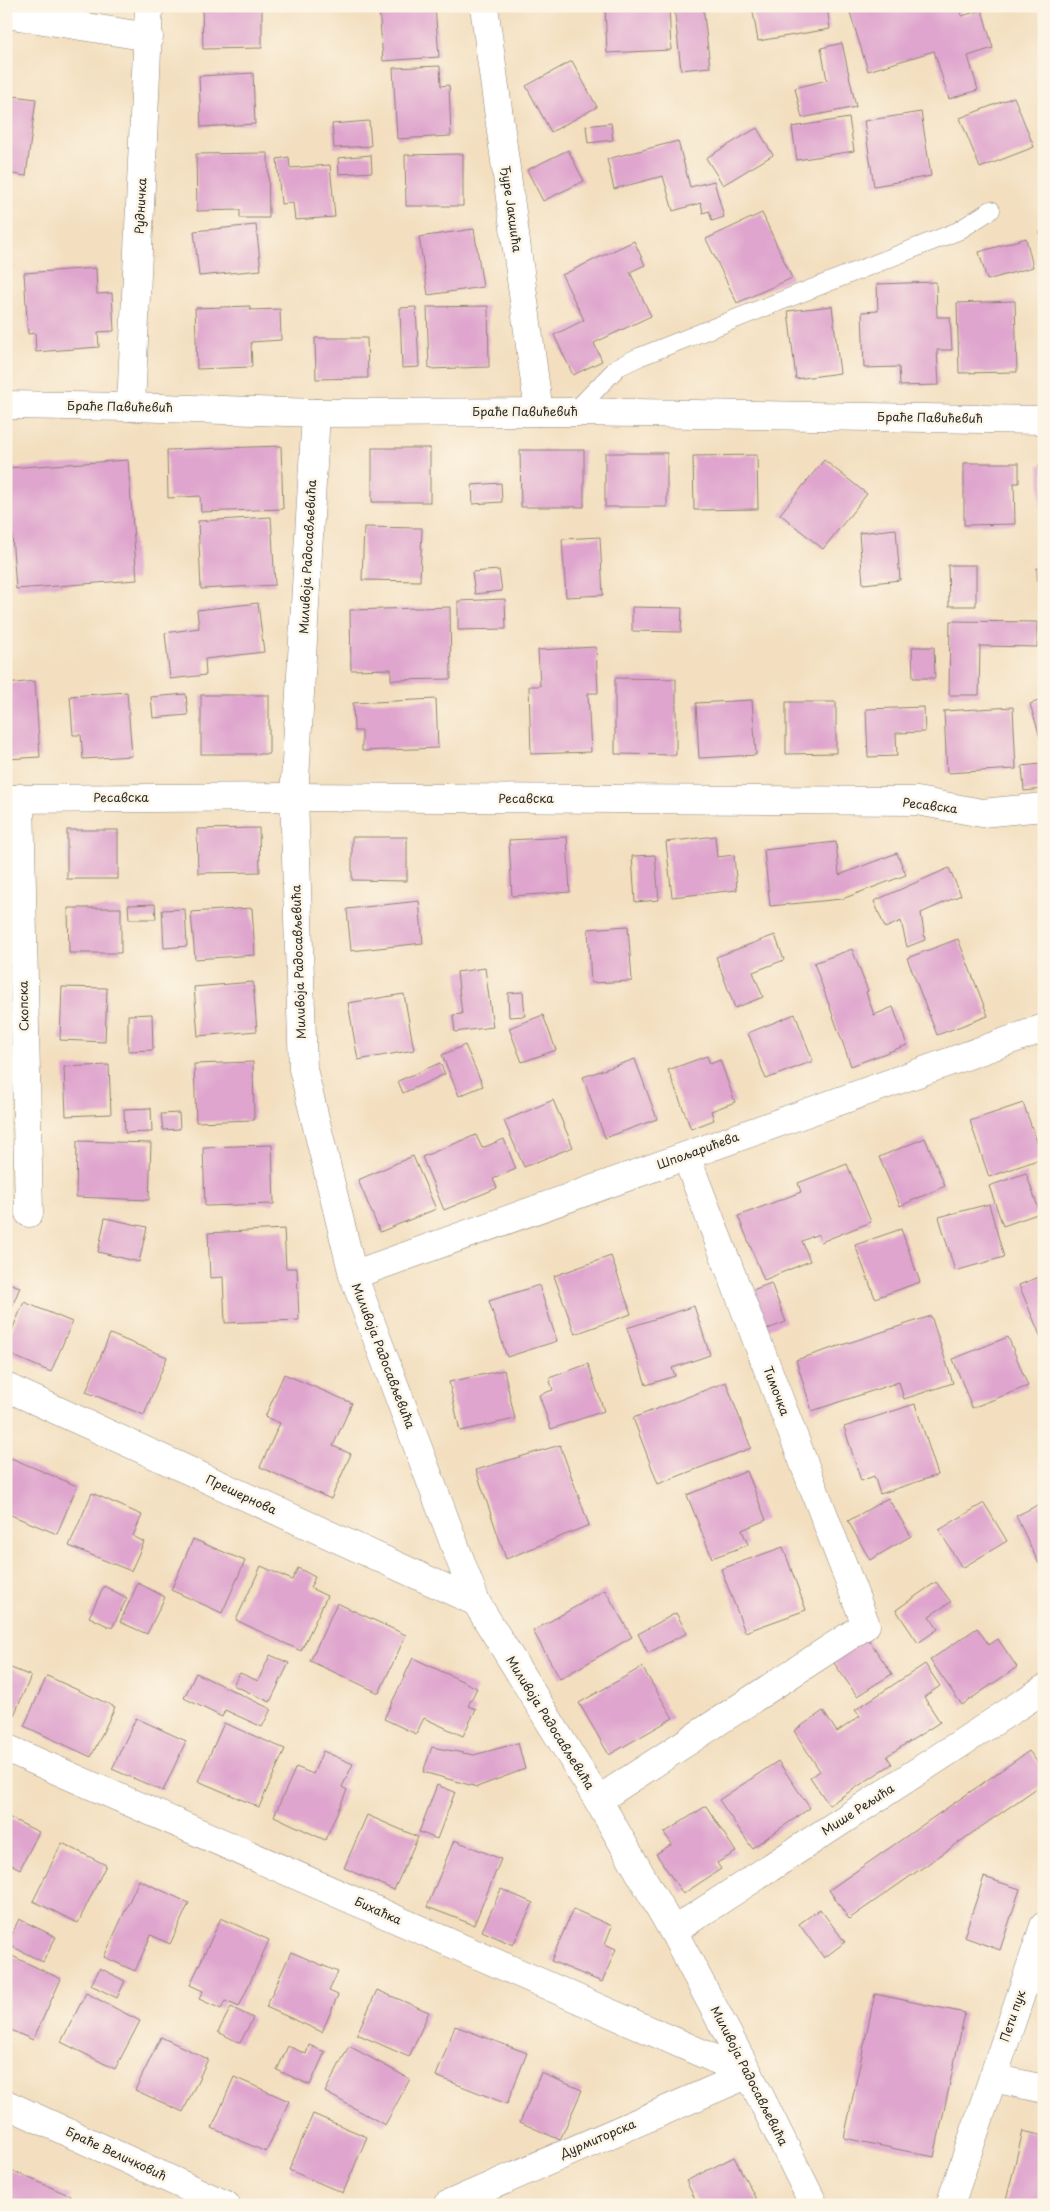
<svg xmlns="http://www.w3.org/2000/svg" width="1050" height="2211" font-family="'Playpen Sans',sans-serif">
  <rect width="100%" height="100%" fill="#fcf5e5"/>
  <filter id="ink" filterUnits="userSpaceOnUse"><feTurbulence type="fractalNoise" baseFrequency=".02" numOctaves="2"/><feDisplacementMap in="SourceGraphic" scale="10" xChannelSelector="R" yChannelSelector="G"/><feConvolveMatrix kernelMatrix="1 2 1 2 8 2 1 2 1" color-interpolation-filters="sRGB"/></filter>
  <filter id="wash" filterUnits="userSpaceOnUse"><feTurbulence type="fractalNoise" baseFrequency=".0096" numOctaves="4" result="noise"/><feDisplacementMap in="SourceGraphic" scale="20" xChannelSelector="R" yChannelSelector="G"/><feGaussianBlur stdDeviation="1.12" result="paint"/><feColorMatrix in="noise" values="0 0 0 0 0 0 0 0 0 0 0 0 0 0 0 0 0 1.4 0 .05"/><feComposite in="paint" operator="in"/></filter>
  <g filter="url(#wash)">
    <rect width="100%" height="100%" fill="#f3dfc0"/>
    <g id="blocks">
      <!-- building -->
      <g fill="#dfa5ce">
        <path d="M202,6H262V48L203,49Z"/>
        <path d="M435,6L439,57L383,61L379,7Z"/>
        <path d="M605,6H669L671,50L607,53Z"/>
        <path d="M674,6H703L710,67L681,70Z"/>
        <path d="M752,6H827L830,29L758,41Z"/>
        <path d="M848,6H959L962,16L982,10L993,48L968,56L978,90L949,99L934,51L868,71Z"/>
        <path d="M842,43L856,107L802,118L795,88L827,80L821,48Z"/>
        <path d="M572,61L597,107L551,132L526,86Z"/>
        <path d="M440,66L441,86L449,85L451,136L397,139L393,68Z"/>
        <path d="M253,73L255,124L201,127L199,76Z"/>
        <path d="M6,95L36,99L26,176L6,173Z"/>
        <path d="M1014,97L1034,147L980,168L960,118Z"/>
        <path d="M921,112L931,176L874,186L864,121Z"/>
        <path d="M849,118L854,151L797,160L792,127Z"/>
        <path d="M369,121L371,146L334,148L332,124Z"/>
        <path d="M611,123L613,140L588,143L586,126Z"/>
        <path d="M757,128L773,155L723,185L706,158Z"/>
        <path d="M678,141L690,187L714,181L724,217L712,221L709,211L703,213L701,203L673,211L663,176L614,189L607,159Z"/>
        <path d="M568,150L584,181L543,201L527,170Z"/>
        <path d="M268,153L269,218H240V210L197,211L196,154Z"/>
        <path d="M463,154V206H406L405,155Z"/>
        <path d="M371,155L372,172L339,174L338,158Z"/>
        <path d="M289,157L290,168L330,165L335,217L295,220L293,203L281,204L277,159Z"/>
        <path d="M762,213L792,278L737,303L706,239Z"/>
        <path d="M256,225L261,270L199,276L194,231Z"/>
        <path d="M474,229L483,287L428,295L419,237Z"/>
        <path d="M1040,231H1044V273H1041Z"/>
        <path d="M1026,238L1033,267L987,280L979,252Z"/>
        <path d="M634,241L645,265L630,272L651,316L594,343L602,361L573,375L554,335L584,320L562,275Z"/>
        <path d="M96,268L97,294L112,293L114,331L98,332L99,347L36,352L35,333L28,334L24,273Z"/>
        <path d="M936,282L937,317H950L952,350H937L939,385L900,386L899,367L864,368L862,312L878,311L877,284Z"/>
        <path d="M1015,301L1017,372L959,373L957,303Z"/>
        <path d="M250,306V310L280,309L281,340L251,342L252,367L197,369L195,308Z"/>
        <path d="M488,306L489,367L429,369L427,307Z"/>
        <path d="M832,306L840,373L796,379L788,311Z"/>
        <path d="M416,307L419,367L402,368L400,308Z"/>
        <path d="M315,338H367L368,378L316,379Z"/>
        <path d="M281,446L283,509L201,512L200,496L168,498L167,450Z"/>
        <rect x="372" y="448" width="58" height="54"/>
        <path d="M520,450H584V507H521Z"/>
        <rect x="605" y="453" width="62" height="54"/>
        <path d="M757,455L758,509L694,510L693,456Z"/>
        <path d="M128,460L137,580L16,589L7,468Z"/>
        <path d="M824,460L867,494L823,549L780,514Z"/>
        <path d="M964,463H1019V483H1014L1015,524L964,525Z"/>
        <path d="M1039,465H1044V546H1042Z"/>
        <path d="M501,483L502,502L473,504L472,485Z"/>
        <path d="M271,517L275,585L201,589L198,521Z"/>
        <path d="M364,527L422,528L420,581L362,580Z"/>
        <path d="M896,529L900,580L863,584L859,533Z"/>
        <path d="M600,537L603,595L566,597L562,539Z"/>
        <path d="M948,565H976V606H949Z"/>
        <path d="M1037,568H1044V596H1038Z"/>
        <path d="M499,570L502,591L475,594L472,572Z"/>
        <path d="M505,599L506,629L458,630V601Z"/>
        <path d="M258,603L264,652L205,659L206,675L170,679L165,633L199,628L197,610Z"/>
        <path d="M450,607L451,679L391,680V669L351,670L350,610Z"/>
        <path d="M632,607L682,608L681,632L632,631Z"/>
        <path d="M950,621L1037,622V647L980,646L979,695H949Z"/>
        <path d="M596,647L598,693H588L591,752L531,754L529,686H540L538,650Z"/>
        <path d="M912,647H934L935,678H913Z"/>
        <path d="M615,678L676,679V755L615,754Z"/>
        <path d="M35,681L40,757L6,759V684Z"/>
        <path d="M127,692L132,756L83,759L81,735H73L70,696Z"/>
        <path d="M186,694L188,715L153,718L151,697Z"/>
        <rect x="201" y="695" width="68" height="59"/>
        <path d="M436,699L438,748L362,751V731H354L353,703Z"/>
        <path d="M1044,699V747H1043L1030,704Z"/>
        <path d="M752,700L756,755L699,758L696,703Z"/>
        <path d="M786,702H836V753L786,754Z"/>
        <path d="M924,707L925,732L896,733L897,756L868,757L866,709Z"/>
        <path d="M1013,707L1016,769L947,773L944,711Z"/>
        <path d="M1040,764L1043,789L1024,791L1022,766Z"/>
        <path d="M259,828L260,872L198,873L197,829Z"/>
        <rect x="67" y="830" width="51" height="49"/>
        <path d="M715,836L717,857L734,855L737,890L672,897L666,842Z"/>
        <path d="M352,837H407V881L352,880Z"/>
        <path d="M567,837L570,892L512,896L509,840Z"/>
        <path d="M836,842L839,875L897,853L906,875L842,899L770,906L764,850Z"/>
        <path d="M655,855L659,900L635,902L632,856Z"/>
        <path d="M949,868L961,895L921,913L925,940L907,947L901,921L885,928L874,901Z"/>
        <path d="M419,901L423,943L351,951L347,909Z"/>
        <path d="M155,904L156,919H129L128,905Z"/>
        <path d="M68,908H121V953H69Z"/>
        <path d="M252,908L255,955L195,959L191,912Z"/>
        <path d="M185,909L187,946L164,948L162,910Z"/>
        <path d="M628,926L632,981L591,983L588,929Z"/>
        <path d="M775,935L784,960L753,972L763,997L735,1008L716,957Z"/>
        <path d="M958,939L988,1016L937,1035L907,958Z"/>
        <path d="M852,949L868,991L866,992L874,1015L893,1007L907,1045L851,1066L814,963Z"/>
        <path d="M485,968L493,1027L455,1032L453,1015L462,1014L457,972Z"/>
        <path d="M253,982L257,1031L198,1036L194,987Z"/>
        <path d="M62,987L107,988L105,1042L60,1040Z"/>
        <path d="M523,992L525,1016L509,1017L508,993Z"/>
        <path d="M404,994L414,1050L358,1060L348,1003Z"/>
        <path d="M152,1014L153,1050L128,1051V1015Z"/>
        <path d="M795,1014L813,1061L766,1079L748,1033Z"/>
        <path d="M543,1015L556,1050L522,1062L509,1028Z"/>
        <path d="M465,1045L483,1086L459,1096L442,1055Z"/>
        <path d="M707,1056L710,1064L720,1060L735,1102L711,1111L714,1120L691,1129L668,1070Z"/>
        <path d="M635,1059L657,1119L605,1138L583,1077Z"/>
        <path d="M253,1062L254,1120L196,1122L194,1064Z"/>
        <path d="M440,1063L445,1074L403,1093L398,1081Z"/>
        <path d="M109,1065L111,1114L66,1116L64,1067Z"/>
        <path d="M553,1100L573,1147L524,1167L504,1121Z"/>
        <path d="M1023,1103L1043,1158L989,1177L970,1121Z"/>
        <path d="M151,1108L152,1132L125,1133L124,1109Z"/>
        <path d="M179,1113L180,1129L163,1130L161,1114Z"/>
        <path d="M476,1135L482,1148L504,1139L516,1169L493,1179L497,1188L444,1210L422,1157Z"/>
        <path d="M925,1138L945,1186L900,1206L879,1157Z"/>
        <path d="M77,1141L151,1143L149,1200L76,1197Z"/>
        <path d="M272,1145L274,1204L205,1206L203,1147Z"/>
        <path d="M413,1156L436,1209L380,1232L358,1180Z"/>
        <path d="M847,1164L871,1222L821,1242L818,1234L802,1241L810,1261L764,1280L738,1216L801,1192L798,1183Z"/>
        <path d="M1026,1173L1040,1213L1003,1226L989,1186Z"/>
        <path d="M989,1204L1004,1257L955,1271L939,1217Z"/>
        <path d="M105,1218L147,1227L139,1262L98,1252Z"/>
        <path d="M284,1229L286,1268H297L299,1320L225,1323L223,1277L210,1278L208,1233Z"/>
        <path d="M901,1229L920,1282L875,1298L855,1245Z"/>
        <path d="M611,1256L631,1314L575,1334L554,1276Z"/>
        <path d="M1044,1275V1339L1042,1340L1019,1285Z"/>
        <path d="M6,1282L20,1287L6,1321Z"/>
        <path d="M771,1283L786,1322L760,1332L745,1293Z"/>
        <path d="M539,1285L557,1341L507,1357L489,1301Z"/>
        <path d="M24,1302L72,1322L51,1372L6,1353V1344Z"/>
        <path d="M694,1306L710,1355L672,1368L675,1376L646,1385L627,1328Z"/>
        <path d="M931,1316L953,1383L904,1399L899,1382L812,1411L796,1360Z"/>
        <path d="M110,1334L167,1357L144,1415L86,1392Z"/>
        <path d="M1008,1337L1028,1386L972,1408L953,1359Z"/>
        <path d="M588,1364L604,1411L551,1429L539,1395L553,1390L549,1378Z"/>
        <path d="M504,1370L515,1419L460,1431L449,1382Z"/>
        <path d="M284,1374L352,1403L333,1446L351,1454L331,1499L260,1467L280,1423L265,1417Z"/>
        <path d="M726,1382L751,1448L658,1484L633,1418Z"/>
        <path d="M915,1404L938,1475L880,1494L874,1476L861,1481L844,1427Z"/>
        <path d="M560,1445L589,1525L506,1559L476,1470Z"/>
        <path d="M11,1458L77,1486L57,1534L6,1513V1468Z"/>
        <path d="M747,1471L766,1520L742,1530L748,1545L712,1558L687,1495Z"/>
        <path d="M92,1493L142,1515L133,1536L144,1542L131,1571L69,1546Z"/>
        <path d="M888,1498L911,1536L870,1560L848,1521Z"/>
        <path d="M1044,1502V1562L1039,1564L1016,1516Z"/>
        <path d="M984,1503L1007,1541L962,1568L939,1530Z"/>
        <path d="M193,1539L245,1561L222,1613L171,1590Z"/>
        <path d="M783,1547L806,1610L745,1632L721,1569Z"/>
        <path d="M261,1566L292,1580L298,1568L315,1577L310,1588L327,1596L301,1651L236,1620Z"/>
        <path d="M936,1582L951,1602L929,1616L938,1629L918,1643L896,1610Z"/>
        <path d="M138,1583L165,1597L147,1634L120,1622Z"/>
        <path d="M104,1586L127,1598L112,1628L89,1617Z"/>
        <path d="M605,1590L632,1637L560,1679L533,1631Z"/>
        <path d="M337,1603L406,1635L379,1693L310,1661Z"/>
        <path d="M676,1613L687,1633L648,1653L638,1634Z"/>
        <path d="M977,1628L989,1645L998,1639L1017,1667L962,1705L930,1660Z"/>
        <path d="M867,1637L892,1674L857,1696L832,1660Z"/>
        <path d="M270,1655L289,1663L270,1702L233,1685L240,1673L258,1681Z"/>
        <path d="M413,1658L477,1688L468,1706L476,1709L463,1736L424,1718L416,1734L384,1719Z"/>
        <path d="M925,1664L940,1686L924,1697L940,1722L887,1756L892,1764L829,1805L810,1777L820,1771L794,1731L823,1711L837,1732L860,1716L855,1710Z"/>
        <path d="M6,1666L31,1676L12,1720L6,1717Z"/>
        <path d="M642,1667L673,1718L609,1755L579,1703Z"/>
        <path d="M196,1673L271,1709L262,1727L225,1710L222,1717L184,1698Z"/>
        <path d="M47,1676L115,1707L91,1757L24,1726Z"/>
        <path d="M136,1718L186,1741L163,1791L112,1769Z"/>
        <path d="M224,1723L285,1749L259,1807L198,1781Z"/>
        <path d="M518,1743L525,1769L477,1787L423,1772L432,1747L474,1755Z"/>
        <path d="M323,1751L353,1764L342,1787L347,1790L325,1840L274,1816L296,1767L313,1774Z"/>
        <path d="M1029,1751L1044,1771V1783L849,1919L829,1890Z"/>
        <path d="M778,1761L810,1808L752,1848L719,1800Z"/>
        <path d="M437,1785L455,1792L437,1839L419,1832Z"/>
        <path d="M706,1806L736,1852L717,1863L721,1869L683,1894L656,1854L672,1844L664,1833Z"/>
        <path d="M367,1815L418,1837L394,1890L344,1868Z"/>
        <path d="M6,1816L39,1832L20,1869L6,1862Z"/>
        <path d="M454,1840L501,1859L474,1925L427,1907Z"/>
        <path d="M62,1843L106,1865L78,1923L33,1901Z"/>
        <path d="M984,1877L1020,1889L1000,1950L964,1937Z"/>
        <path d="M139,1880L189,1903L170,1944L151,1935L135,1971L104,1957Z"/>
        <path d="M501,1889L533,1903L513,1945L482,1931Z"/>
        <path d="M573,1909L612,1926L605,1944L616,1949L602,1982L551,1961Z"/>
        <path d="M820,1909L845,1942L824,1958L799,1924Z"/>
        <path d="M221,1918L269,1940L239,2007L225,2001L221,2009L199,1999L203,1991L190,1985Z"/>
        <path d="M19,1919L56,1937L43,1962L7,1944Z"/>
        <path d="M291,1952L338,1972L329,1991L338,1995L322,2032L266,2007Z"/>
        <path d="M10,1955L61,1979L33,2040L6,2028V1962Z"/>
        <path d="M100,1968L125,1981L117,1998L91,1985Z"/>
        <path d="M377,1990L429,2012L409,2057L357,2034Z"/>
        <path d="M86,1993L140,2021L115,2069L61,2042Z"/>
        <path d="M875,1994L965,2013L934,2157L844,2138Z"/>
        <path d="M231,2007L253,2018L240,2043L218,2032Z"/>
        <path d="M455,2026L527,2053L507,2104L436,2076Z"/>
        <path d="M161,2037L208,2059L183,2112L135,2090Z"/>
        <path d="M309,2045L325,2052L310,2085L277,2070L288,2046L306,2054Z"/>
        <path d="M349,2046L410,2079L385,2125L325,2092Z"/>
        <path d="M541,2073L582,2090L560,2140L520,2122Z"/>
        <path d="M234,2077L289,2101L266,2152L212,2128Z"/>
        <path d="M313,2114L367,2137L343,2193L289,2170Z"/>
        <path d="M1023,2131L1044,2136V2205H1005Z"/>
        <path d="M734,2157L758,2203L753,2205H698L686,2181Z"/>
        <path d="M8,2169L71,2196L67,2205H6V2173Z"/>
      </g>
    </g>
  </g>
  <g filter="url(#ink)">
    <use href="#blocks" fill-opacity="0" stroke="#8f8576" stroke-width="1"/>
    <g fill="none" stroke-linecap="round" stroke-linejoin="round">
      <!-- service casing -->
      <g stroke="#8f8576" stroke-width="19">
        <path id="service" d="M574,412L618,367L639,357L958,231L991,210"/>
      </g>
      <!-- minor casing -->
      <g stroke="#8f8576" stroke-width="29">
        <g id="minor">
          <path d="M484,6L539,412"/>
          <path d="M6,14L149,37"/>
          <path d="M6,405L131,407L316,413L574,412L1044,420"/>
          <path d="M131,407L149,6"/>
          <path d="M316,413L294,797L303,1069L353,1275L476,1602L598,1800L673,1931L749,2074L814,2205"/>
          <path d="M20,798L29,1213"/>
          <path d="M6,799L294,797L917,801L982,813L1044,807"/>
          <path d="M353,1275L1044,1028"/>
          <path d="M6,1387L476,1602"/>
          <path d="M6,1748L749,2074"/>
          <path d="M598,1800L866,1625L686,1156"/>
          <path d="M673,1931L1044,1689"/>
          <path d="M993,2078L1044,2089"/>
          <path d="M6,2104L226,2205"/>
          <path d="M447,2205L749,2074"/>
          <path d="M950,2205L1044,1926"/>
        </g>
      </g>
      <!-- service -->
      <use href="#service" stroke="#fff" stroke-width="18"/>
      <!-- minor -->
      <use href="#minor" stroke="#fff" stroke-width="28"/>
    </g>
  </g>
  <g text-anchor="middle" stroke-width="5" stroke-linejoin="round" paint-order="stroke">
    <!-- street labels -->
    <g font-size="12" fill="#2b2b2b" stroke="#fcf5e5">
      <text transform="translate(141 206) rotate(-87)" y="4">Рудничка</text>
      <text transform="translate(511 209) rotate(82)" y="4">Ђуре Јакшића</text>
      <text transform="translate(120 407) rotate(1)" y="4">Браће Павићевић</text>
      <text x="525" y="416">Браће Павићевић</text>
      <text transform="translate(930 418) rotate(1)" y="4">Браће Павићевић</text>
      <text transform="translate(308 557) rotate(-87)" y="4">Миливоја Радосављевића</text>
      <text x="121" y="802">Ресавска</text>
      <text x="526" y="803">Ресавска</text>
      <text transform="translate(930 806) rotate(7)" y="4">Ресавска</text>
      <text transform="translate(299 962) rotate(-92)" y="4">Миливоја Радосављевића</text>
      <text transform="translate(24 1006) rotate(-91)" y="4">Скопска</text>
      <text transform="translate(698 1151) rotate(-20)" y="4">Шпољарићева</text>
      <text transform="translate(383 1356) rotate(69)" y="4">Миливоја Радосављевића</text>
      <text transform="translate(776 1391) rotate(69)" y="4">Тимочка</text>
      <text transform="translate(241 1495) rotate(25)" y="4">Прешернова</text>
      <text transform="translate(550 1723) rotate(58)" y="4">Миливоја Радосављевића</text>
      <text transform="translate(858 1810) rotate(-33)" y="4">Мише Рељића</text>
      <text transform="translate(378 1911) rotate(24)" y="4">Бихаћка</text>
      <text transform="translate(1013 2016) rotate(-71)" y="4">Пети пук</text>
      <text transform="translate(749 2076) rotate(63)" y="4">Миливоја Радосављевића</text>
      <text transform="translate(598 2139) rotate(-23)" y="4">Дурмиторска</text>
      <text transform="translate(116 2154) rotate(25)" y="4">Браће Величковић</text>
    </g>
  </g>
  <!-- margin -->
  <rect width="1050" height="2211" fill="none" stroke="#fcf5e5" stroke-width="25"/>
</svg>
